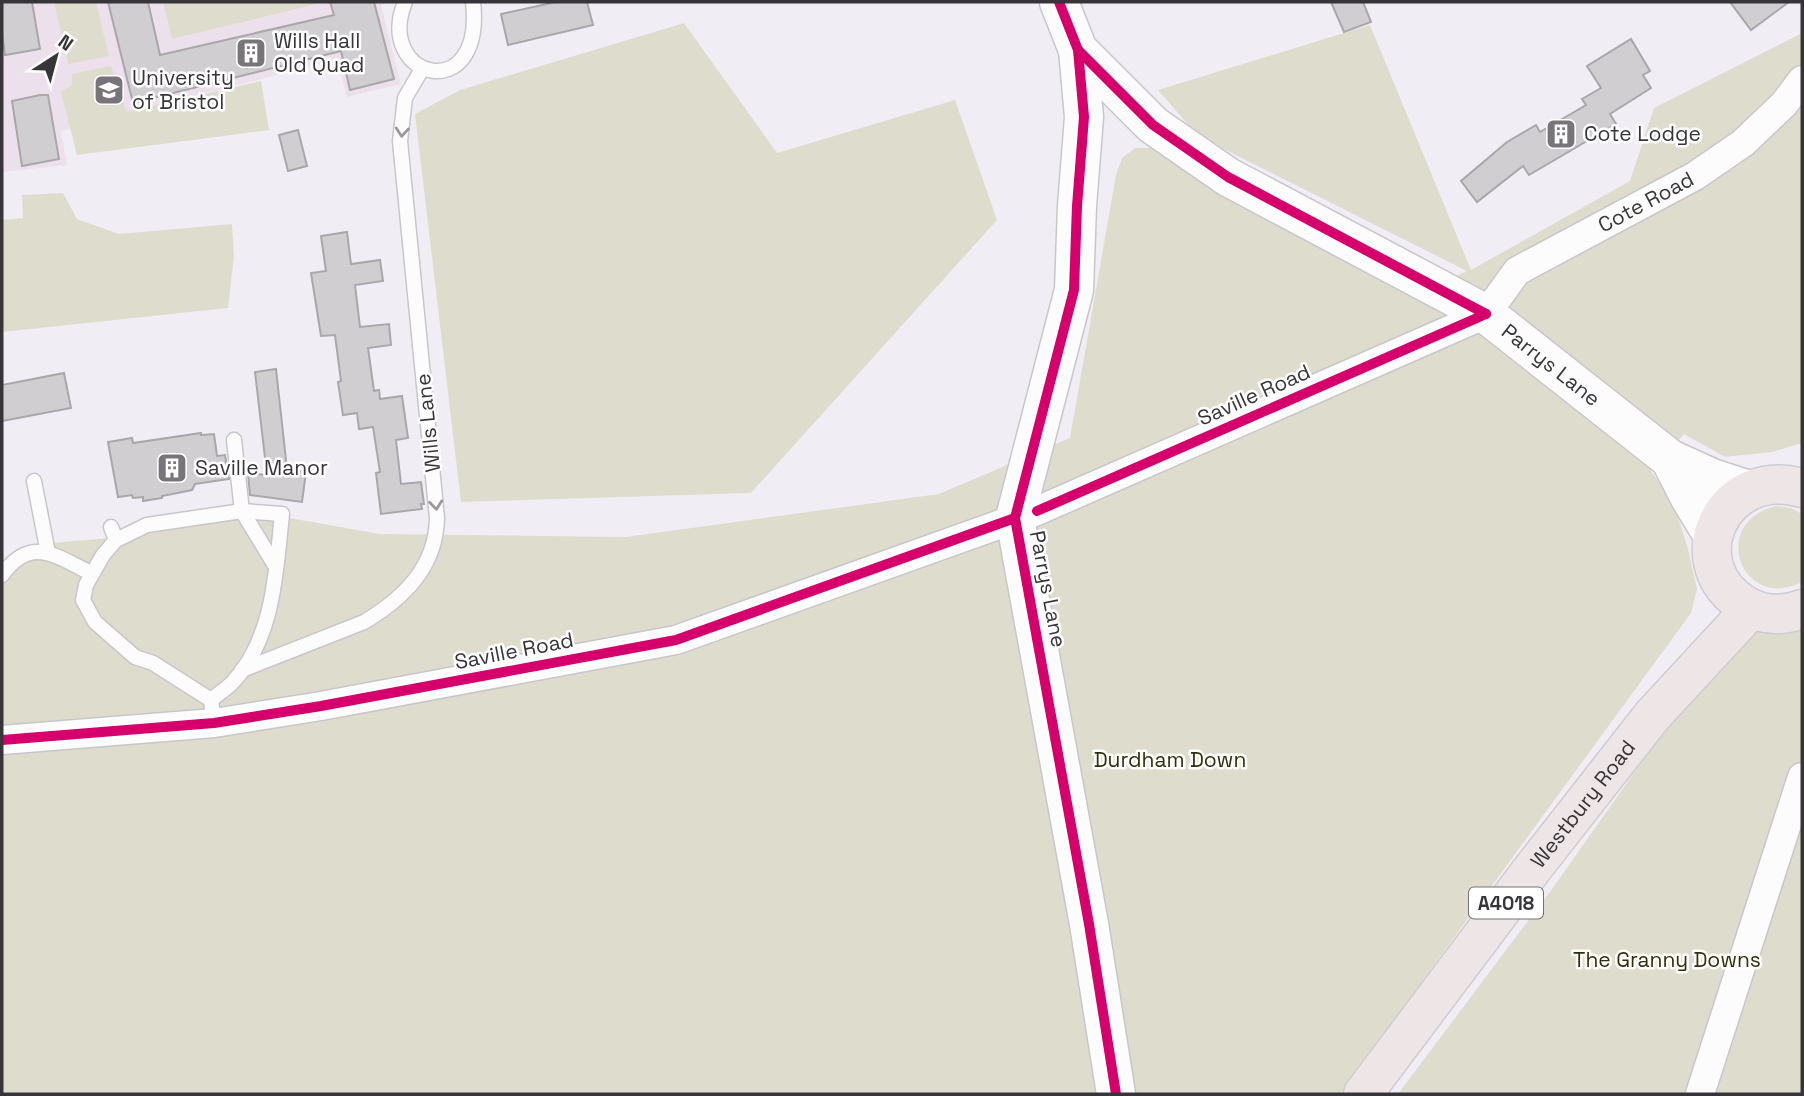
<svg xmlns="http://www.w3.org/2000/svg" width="1804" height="1096" font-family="'Space Grotesk',sans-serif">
  <rect width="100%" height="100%" fill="#f1edf4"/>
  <!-- education -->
  <path fill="#ece0ec" d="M2,2H389L381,5L401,84L347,97L337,59L61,131L67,165L2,172Z"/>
  <!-- green -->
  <g fill="#deddcd">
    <path d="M54,2H96L109,56L68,64Z"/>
    <path d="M163,2H317V4L172,39Z"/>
    <path d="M684,23L777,153L955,100L997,220L751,493L461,502L415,114L460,90Z"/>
    <path d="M1370,25L1471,270L1630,181L1654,108L1802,33V443L1772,452L1725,457L1684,434L1651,471L1673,501L1688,549L1697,589L1691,613L1340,1094H2V567L27,545L136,536L218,517H284L380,534L626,537L939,494L1070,438L1116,175L1122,158L1135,148H1151L1412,295L1467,271L1198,136L1158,90Z"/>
    <path d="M111,66L126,112L261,81L269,130L77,155L61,92L72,85V74Z"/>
    <path d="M63,193L77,219L119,234L232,224L234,256L228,308L2,332V220L23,218L22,195Z"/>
    <path d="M1777,506L1791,508L1802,514V582C1742,613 1707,522 1777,506Z"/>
    <path d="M1802,614V1090L1800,1094H1398L1552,889L1739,624Z"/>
  </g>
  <!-- building -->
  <g fill="#d1ced2" stroke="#aaa7ab" stroke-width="2">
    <path d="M2,2H32L40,49L5,55L2,34Z"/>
    <path d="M108,2H148L160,55L334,15L330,2H374L394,79L350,90L341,51L133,103Z"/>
    <path d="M556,2H587L593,25L508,45L501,14Z"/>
    <path d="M1331,2H1363L1371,22L1344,32Z"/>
    <path d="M1730,2H1789L1751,30Z"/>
    <path d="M1631,39L1650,71L1643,75L1651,88L1610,114L1616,124L1529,175L1523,166L1477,202L1461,181L1507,142L1536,125L1540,132L1586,105L1582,99L1601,88L1587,66Z"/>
    <path d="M40,95H48L59,159L22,166L12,101Z"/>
    <path d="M298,130L307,166L288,171L279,135Z"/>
    <path d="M347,232L351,264L380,260L383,281L355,285L360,327L389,324L391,345L368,348L374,391L379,390L380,399L402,396L408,438L396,440L401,484L421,482L424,504H421L422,509L381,514L376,473L380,472L373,427L359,429L357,413L343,415L338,382L341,381L335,335L321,336L311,273L326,271L321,236Z"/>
    <path d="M276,369L287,469L306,472L302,502L250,495L248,473L267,475L255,372Z"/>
    <path d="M64,373L71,408L2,421V385Z"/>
    <path d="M201,433V435L214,434L217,456L225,455L229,479L195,484L192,490L162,496V498L143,501V497L133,498L132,495L118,497L108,442L132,438L133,443Z"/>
  </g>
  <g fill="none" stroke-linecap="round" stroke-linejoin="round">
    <!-- lane casing -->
    <g stroke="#c9c6cb" stroke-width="17">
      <g id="lane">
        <path d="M405,2C374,79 485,108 473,2"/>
        <path d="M234,440L242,511L276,567"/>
        <path d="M34,481L48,553"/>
        <path d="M111,527L116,540"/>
        <path d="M2,575C31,535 55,556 91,573"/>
        <path d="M242,670L364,622C404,598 436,567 437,518L400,141L405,98L422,69"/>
        <path d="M211,700C218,694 226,689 232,683C274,639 276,571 282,514L242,511L147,525L116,540L103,555L86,585L83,600L95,622L135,657L153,663L211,700L214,723"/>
      </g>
    </g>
    <!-- street casing -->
    <g stroke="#c9c6cb" stroke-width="31">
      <g id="street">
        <path id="s1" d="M2,740L214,723L321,706L676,640L1037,511L1486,314L1517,271L1695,176L1743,143L1784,104L1802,80"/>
        <path d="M1700,1094L1802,777"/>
      </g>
    </g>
    <!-- secondary casing -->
    <g stroke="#c9c6cb" stroke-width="41">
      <g id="secondary">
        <path d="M1059,2L1078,50L1084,117L1077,206L1074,290L1015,518L1089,924L1116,1094"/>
        <path id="s2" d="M1078,50L1153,125L1228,177L1486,314L1670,459L1712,478L1749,490"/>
        <path d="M1670,459L1690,498L1713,536"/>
      </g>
    </g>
    <!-- primary casing -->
    <g stroke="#ceccd0" stroke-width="41">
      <g id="primary">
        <path d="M1802,488C1722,465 1677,564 1745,605C1763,616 1783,616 1802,609"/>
        <path id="s3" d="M1363,1094L1533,868L1652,716L1751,609"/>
      </g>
    </g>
    <!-- lane -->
    <use href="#lane" stroke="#fdfcfd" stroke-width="14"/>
    <!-- street -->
    <use href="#street" stroke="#fdfcfd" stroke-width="28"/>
    <!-- secondary -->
    <use href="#secondary" stroke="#fdfcfd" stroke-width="38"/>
    <!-- primary -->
    <use href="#primary" stroke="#eee6e6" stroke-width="38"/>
    <!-- cycleway casing -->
    <g stroke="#fff" stroke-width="15">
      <g id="cycleway">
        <path d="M1059,2L1078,50L1084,117L1077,206L1074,290L1015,518L1089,924L1116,1094"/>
        <path d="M1078,50L1153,125L1228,177L1486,314"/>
        <path d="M1037,511L1486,314"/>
        <path d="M2,740L214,723L321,706L676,640L1015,518"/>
      </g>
    </g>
    <!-- cycleway -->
    <use href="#cycleway" stroke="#d6006c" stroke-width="10"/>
  </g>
  <!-- one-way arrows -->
  <defs><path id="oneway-chevron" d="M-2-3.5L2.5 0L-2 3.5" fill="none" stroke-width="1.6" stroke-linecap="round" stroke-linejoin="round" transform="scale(1.75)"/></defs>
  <g stroke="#9a989b">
    <use href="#oneway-chevron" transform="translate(402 132) rotate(95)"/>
    <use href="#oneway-chevron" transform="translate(436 505) rotate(84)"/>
  </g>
  <!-- icons -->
  <defs>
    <g id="building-square" transform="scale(1.575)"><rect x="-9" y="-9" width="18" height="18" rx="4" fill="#78757a" stroke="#fff"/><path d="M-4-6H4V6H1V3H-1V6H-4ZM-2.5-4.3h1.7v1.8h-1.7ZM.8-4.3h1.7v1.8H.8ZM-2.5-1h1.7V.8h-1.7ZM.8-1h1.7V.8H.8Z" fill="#fff"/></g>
    <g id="university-square" transform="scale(1.575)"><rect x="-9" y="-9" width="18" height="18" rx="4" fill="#78757a" stroke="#fff"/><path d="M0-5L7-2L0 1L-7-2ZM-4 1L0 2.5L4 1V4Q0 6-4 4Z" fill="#fff"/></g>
  </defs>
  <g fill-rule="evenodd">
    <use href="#building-square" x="251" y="53"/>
    <use href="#university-square" x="109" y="90"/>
    <use href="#building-square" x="1561" y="134"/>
    <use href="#building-square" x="172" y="468"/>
  </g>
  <g text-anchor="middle" stroke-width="5" stroke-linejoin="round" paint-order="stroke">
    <!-- shield labels -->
    <rect fill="#fff" stroke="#737274" stroke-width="2" x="1469" y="887.5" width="74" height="31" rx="5"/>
    <g font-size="19" font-weight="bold" fill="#373539">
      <text x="1506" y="910">A4018</text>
    </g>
    <!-- poi labels -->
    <g font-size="21" fill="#373539" stroke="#fff" text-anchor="start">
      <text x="274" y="48">Wills Hall<tspan x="274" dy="24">Old Quad</tspan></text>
      <text x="132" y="85">University<tspan x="132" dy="24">of Bristol</tspan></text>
      <text x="1584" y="141">Cote Lodge</text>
      <text x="195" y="475">Saville Manor</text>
    </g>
    <!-- street labels -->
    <g font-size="21" fill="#373539" stroke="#fff">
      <text dy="7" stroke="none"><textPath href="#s1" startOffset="1755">Cote Road</textPath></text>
      <text dy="7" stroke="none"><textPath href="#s2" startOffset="572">Parrys Lane</textPath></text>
      <text transform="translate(1254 395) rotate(-24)" y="7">Saville Road</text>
      <text transform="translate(428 423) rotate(-96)" y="7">Wills Lane</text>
      <text transform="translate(1048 589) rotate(79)" y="7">Parrys Lane</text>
      <text transform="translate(514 651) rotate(-11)" y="7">Saville Road</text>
      <text dy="7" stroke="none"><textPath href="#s3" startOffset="364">Westbury Road</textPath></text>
    </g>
    <!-- park labels -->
    <g font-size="21" fill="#2f3009" stroke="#fff">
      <text x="1170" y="767">Durdham Down</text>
      <text x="1667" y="967">The Granny Downs</text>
    </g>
  </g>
  <!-- border -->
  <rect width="1804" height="1096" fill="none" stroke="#373539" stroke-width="7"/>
  <!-- north arrow -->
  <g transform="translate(56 56) rotate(36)" stroke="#ffffff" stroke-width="5" paint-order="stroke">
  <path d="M0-5L12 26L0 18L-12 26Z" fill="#373539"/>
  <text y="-10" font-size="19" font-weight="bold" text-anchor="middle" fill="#373539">N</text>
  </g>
</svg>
